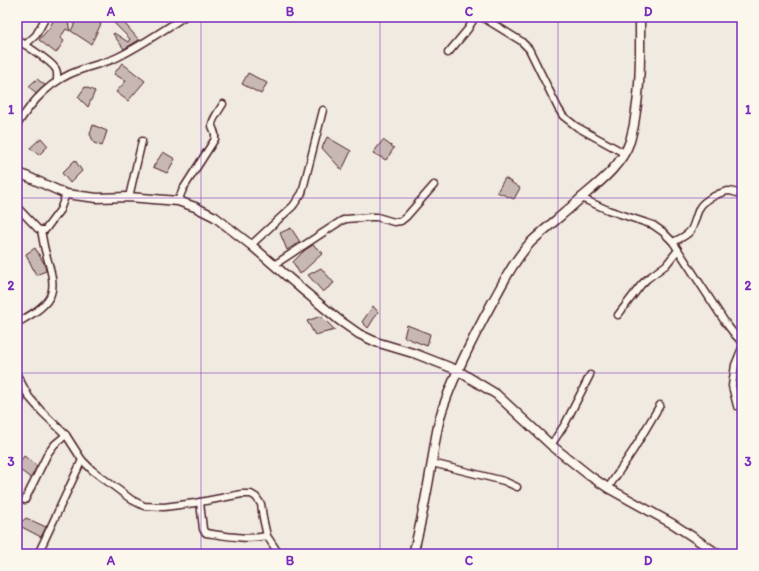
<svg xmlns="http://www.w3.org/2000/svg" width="759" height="571" font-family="Itim,sans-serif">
  <rect width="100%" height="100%" fill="#f0eae0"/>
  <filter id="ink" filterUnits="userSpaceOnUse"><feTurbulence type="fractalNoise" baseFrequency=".025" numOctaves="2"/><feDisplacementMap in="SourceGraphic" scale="8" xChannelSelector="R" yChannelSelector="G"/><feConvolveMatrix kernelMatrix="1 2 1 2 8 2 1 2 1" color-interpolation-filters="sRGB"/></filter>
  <g filter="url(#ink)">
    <!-- building -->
    <g fill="#c8b8b3" stroke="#4a1f2b">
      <path d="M55,17H67L70,31L66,29L60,38L64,41L56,53L39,40L50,27Z"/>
      <path d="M78,17H91L101,24L91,44L71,31Z"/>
      <path d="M108,17H119L139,40L124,49L113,34L114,33L128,42L130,39Z"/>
      <path d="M122,63L145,81L128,101L116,92L126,81L114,74Z"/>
      <path d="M248,73L267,83L261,94L242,84Z"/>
      <path d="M37,79L45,85L36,94L29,86Z"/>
      <path d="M85,87L95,91L88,107L78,97Z"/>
      <path d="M93,125L107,131L102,146L94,143L90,134Z"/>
      <path d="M327,137L351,151L342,170L322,148Z"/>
      <path d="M41,138L48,146L39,155L30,148Z"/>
      <path d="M383,140L394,148L386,160L373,153Z"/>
      <path d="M163,152L175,159L167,173L153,167Z"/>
      <path d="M75,160L82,171L70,183L62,173Z"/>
      <path d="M505,178L520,188L514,199L497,192Z"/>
      <path d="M291,228L300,242L287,250L280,233Z"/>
      <path d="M313,245L323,253L300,274L293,262L305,250Z"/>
      <path d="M35,248L45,265L46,271L36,275L26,254Z"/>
      <path d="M321,268L334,283L323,292L308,275Z"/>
      <path d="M373,306L378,312L368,328L362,322Z"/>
      <path d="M321,316L335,330L315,335L307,321Z"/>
      <path d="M407,325L430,334L427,346L404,337Z"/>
      <path d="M17,387L21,391L25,400L17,414Z"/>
      <path d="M24,456L37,466L31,478L17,468V466Z"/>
      <path d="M26,518L46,527L41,537L18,525Z"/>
    </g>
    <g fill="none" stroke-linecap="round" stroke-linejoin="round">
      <!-- minor casing -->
      <g stroke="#4a1f2b" stroke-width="9">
        <g id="minor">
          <path d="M482,17L521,41L529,49L558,108L563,116L577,127L624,153"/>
          <path d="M17,39C26,46 50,60 55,68C58,71 57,76 57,80"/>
          <path d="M25,45L36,35L46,17"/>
          <path d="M448,53L468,29L475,17"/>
          <path d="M17,125C33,100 51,80 80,70C93,65 106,63 118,57C141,46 162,31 184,17"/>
          <path d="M129,197L142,141"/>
          <path d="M581,198L608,210L653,225L663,232L673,242L725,322L735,335L742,342"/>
          <path d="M178,201L183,189L215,139C216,132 214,132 212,126C211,121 220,109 223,104"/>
          <path d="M17,207L38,229L41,230H45L60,210L66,194"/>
          <path d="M673,242C679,239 687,236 691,230C695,223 696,214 700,207C704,200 722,191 730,191C734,192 738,193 742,195"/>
          <path d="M251,245L293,206L302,193L323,110"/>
          <path d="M274,265L318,236L341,221L346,219L371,217H377L394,222L401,221L406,217L434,185"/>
          <path d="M618,315L641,285L647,279L666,265L678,250"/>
          <path d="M17,323C27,317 43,309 49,298C58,284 47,261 44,246C43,241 42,235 41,230"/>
          <path d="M17,375L29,397L42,412L66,435L82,460L92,470L132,500L144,506L164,507L195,503L242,494H251L256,497L261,504L263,518L267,536L279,554"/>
          <path d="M737,406L732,386L735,365L742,348"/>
          <path d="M551,445L565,424L590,375"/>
          <path d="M432,463L504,481L517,487"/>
          <path d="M608,488L634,449L660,405"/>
          <path d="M25,500L48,453L55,444L66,435"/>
          <path d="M200,502L203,529L204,531L206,533C227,536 247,540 267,536"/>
          <path d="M38,554L82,460"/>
        </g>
      </g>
      <!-- tertiary casing -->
      <g stroke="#4a1f2b" stroke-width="11">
        <g id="tertiary">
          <path d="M17,172L66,194L97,198L129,197L178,201L195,207L215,217L251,245L304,291L339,320L359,334L376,342L416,354L457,370L481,385L496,394L509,406L551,445L590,476L608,488L673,524L693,537L718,554"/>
          <path d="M413,554C421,524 427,492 432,462C435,443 437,423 444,405C456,370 475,334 493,301C504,281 515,259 531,242C547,227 565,213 581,198C600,182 622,165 630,141C633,131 635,121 636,111C641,80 640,48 640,17"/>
        </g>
      </g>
      <!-- minor -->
      <use href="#minor" stroke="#fbf7ec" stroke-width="6"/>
      <!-- tertiary -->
      <use href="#tertiary" stroke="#fbf7ec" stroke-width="8"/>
    </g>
  </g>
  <!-- grid -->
  <path fill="none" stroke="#7b2cbf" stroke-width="1" stroke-opacity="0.55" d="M201,17V554M380,17V554M558,17V554M17,198H742M17,373H742"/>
  <!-- margin -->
  <rect width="759" height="571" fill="none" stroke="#fbf7ec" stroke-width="44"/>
  <rect x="22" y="22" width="715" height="527" fill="none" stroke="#7b2cbf" stroke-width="1.5"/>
  <g font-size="13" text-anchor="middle" font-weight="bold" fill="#7b2cbf">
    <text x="111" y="16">A</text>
    <text x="290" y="16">B</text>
    <text x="469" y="16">C</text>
    <text x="648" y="16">D</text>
    <text x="11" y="114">1</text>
    <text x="748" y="114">1</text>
    <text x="11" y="290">2</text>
    <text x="748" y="290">2</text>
    <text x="11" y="466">3</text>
    <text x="748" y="466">3</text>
    <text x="111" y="565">A</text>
    <text x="290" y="565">B</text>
    <text x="469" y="565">C</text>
    <text x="648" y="565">D</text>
  </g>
</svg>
